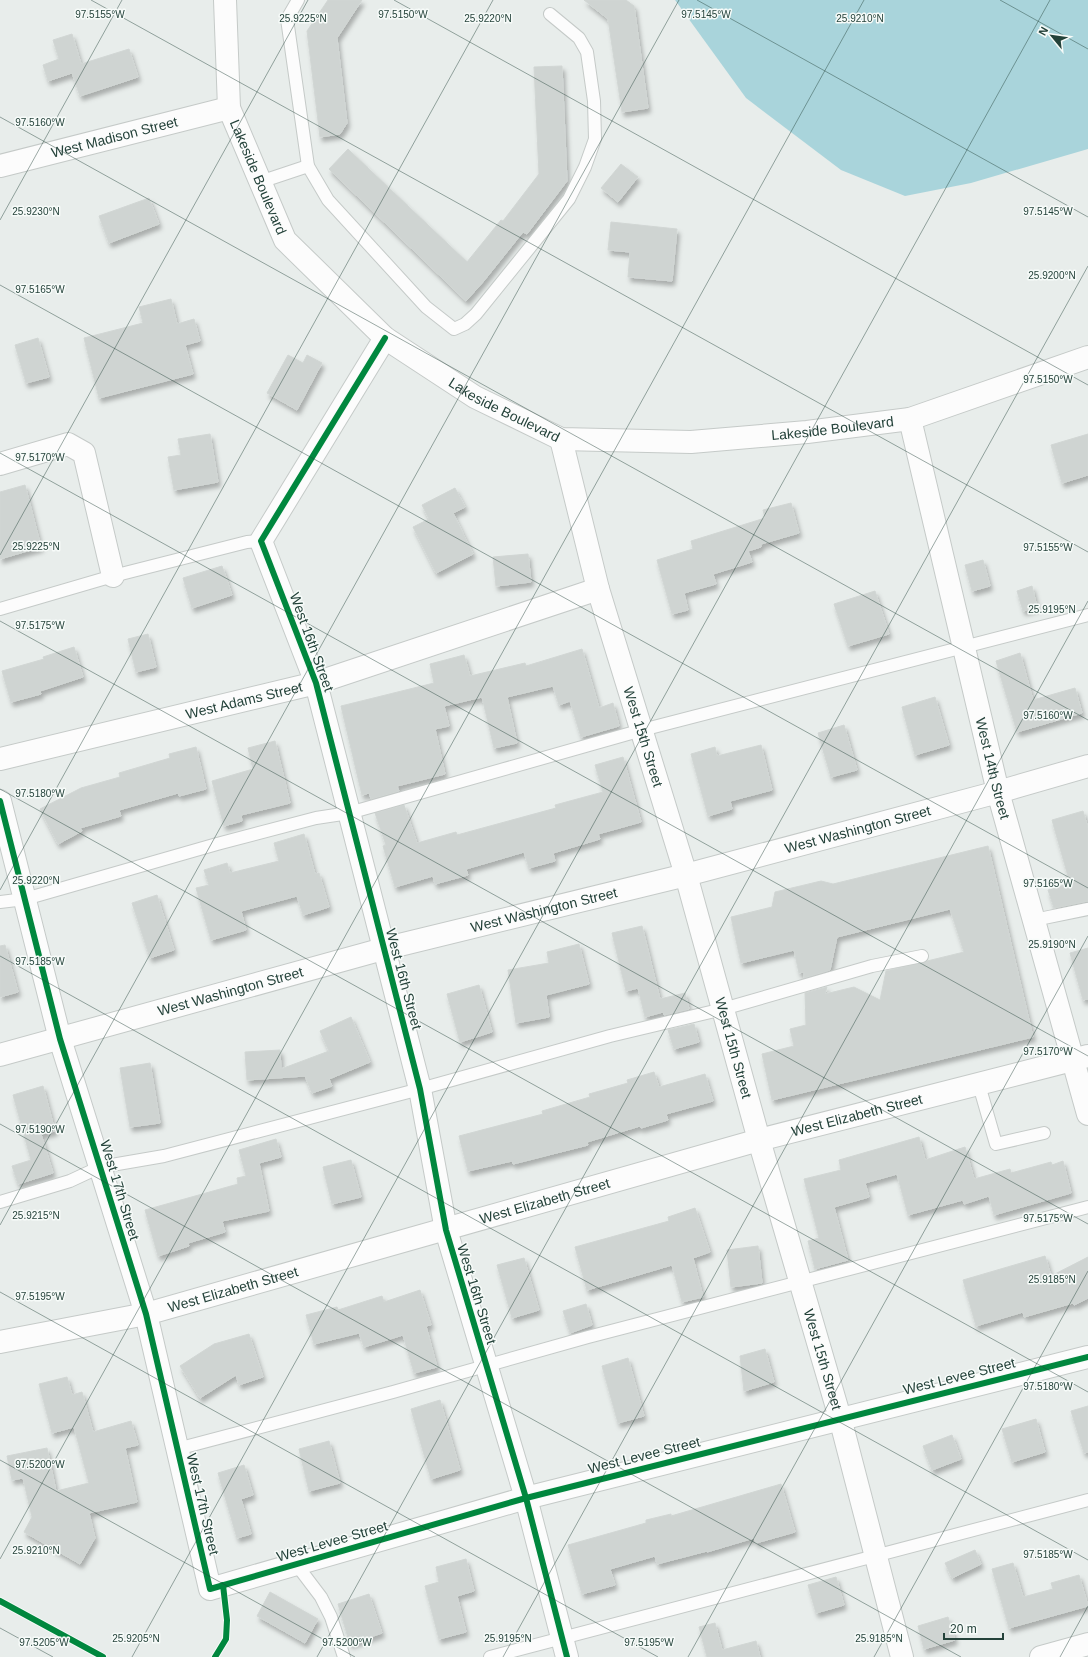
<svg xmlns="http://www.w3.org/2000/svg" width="1088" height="1657" font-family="Arial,sans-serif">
  <defs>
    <filter id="shadow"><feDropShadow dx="2.5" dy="4.5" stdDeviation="2" flood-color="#0004"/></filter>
  </defs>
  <rect width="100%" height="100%" fill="#e8edeb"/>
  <!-- water -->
  <path fill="#a9d4db" d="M675,0H1088V149L971,183L905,196L841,170L746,98Z"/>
  <!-- building -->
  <g fill="#cfd4d2" stroke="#d1d6d4" filter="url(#shadow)">
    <path d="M328,0H362L337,38L347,123L340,134L320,137L307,31Z"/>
    <path d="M584,0H626L634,6L648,108L622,112L608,19Z"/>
    <path d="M72,34L81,64L129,49L138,77L80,96L72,73L48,81L43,65L59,59L53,40Z"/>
    <path d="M562,66L567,181L527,234L523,232L483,282L466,301L329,169L348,149L467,262L501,220L503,221L539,174L534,67Z"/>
    <path d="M621,164L638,177L618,202L601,188Z"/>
    <path d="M149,198L159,224L109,243L99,216Z"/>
    <path d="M611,222L677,229L672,281L628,277L630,252L608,250Z"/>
    <path d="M171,299L177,324L194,319L200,341L185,345L193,374L99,398L84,338L143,323L139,307Z"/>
    <path d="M38,338L49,377L26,383L15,345Z"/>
    <path d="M288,355L303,363L307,355L322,363L297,410L267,393Z"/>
    <path d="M210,434L218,482L174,490L168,457L181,455L178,439Z"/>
    <path d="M1088,434V475L1062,483L1051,445Z"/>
    <path d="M25,485L41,547L0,559V492Z"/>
    <path d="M455,488L465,507L453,513L473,554L436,573L413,527L429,519L422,505Z"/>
    <path d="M791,503L799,533L761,544V547L748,551L752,562L713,574L716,584L684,593L688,610L672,614L657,560L693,549L691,541L765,518L763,510Z"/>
    <path d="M528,554L531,582L496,586L493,557Z"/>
    <path d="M983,560L990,586L972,591L965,565Z"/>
    <path d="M222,566L232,595L192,608L183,578Z"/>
    <path d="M1032,586L1037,607L1023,611L1017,591Z"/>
    <path d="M875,591L889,634L848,646L834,604Z"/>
    <path d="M148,634L156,667L136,672L128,639Z"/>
    <path d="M74,647L83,677L40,691L41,694L11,702L2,671L44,659L43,657Z"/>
    <path d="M582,649L599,708L613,703L619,726L581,737L570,701L559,705L553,686L507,697L517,743L494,748L482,697L444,706L449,726L435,729L445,774L397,786L399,791L371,799L369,793L362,795L341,706L434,683L430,664L464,655L470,676L525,663L526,666Z"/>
    <path d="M1020,653L1033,700L1075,688L1082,713L1017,732L996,661Z"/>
    <path d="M935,697L949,745L915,755L902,707Z"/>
    <path d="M844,725L857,770L831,777L818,733Z"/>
    <path d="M275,741L290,803L241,815L242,821L224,826L212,781L253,769L248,748Z"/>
    <path d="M761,745L772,790L730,801L732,809L708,816L691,754L715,747L717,756Z"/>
    <path d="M196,747L206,789L179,796L178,793L119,810L121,816L80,828L82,831L58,844L40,809L81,788L120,777L119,773L170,758L169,754Z"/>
    <path d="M623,757L641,822L598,834L600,839L553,853L555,861L529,868L524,852L466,869L468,875L435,884L433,876L395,887L383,846L386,845L375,813L404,805L417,843L456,832L457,835L556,808L555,805L603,792L595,765Z"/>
    <path d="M1083,811L1088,828V901L1054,908L1048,890L1070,883L1052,820Z"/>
    <path d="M304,834L315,874L319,873L329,907L303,915L297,896L241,911L246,930L211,940L196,888L209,885L204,870L227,863L230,873L279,861L274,843Z"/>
    <path d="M988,846L1033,1037L772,1100L762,1054L794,1046L790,1029L806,1025L805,993L827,987L825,994L854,987L880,1000L886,971L964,952L950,909L837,937L830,970L804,978V972L799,973L794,950L741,963L731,917L772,907L775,892L821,881L833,884Z"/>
    <path d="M157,895L174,950L150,958L132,903Z"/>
    <path d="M642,926L660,999L685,993L689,1009L664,1015L663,1012L645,1017L638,988L626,991L612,933Z"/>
    <path d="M579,944L589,984L546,995L549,1017L516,1023L508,970L549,963L547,952Z"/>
    <path d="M5,945L18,992L0,997V946Z"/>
    <path d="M1088,948V999L1083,1000L1070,953Z"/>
    <path d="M479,985L492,1032L460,1042L447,994Z"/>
    <path d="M351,1017L370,1062L329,1079L332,1086L312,1093L305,1076L247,1080L245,1052L280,1050L281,1069L329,1051L320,1031Z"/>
    <path d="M694,1024L699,1042L674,1049L668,1030Z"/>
    <path d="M150,1063L160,1123L130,1127L120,1068Z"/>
    <path d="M654,1072L659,1087L705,1074L713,1101L666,1114L668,1120L641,1128L640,1126L587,1142L588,1145L513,1164L512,1161L468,1171L459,1136L543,1114L542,1111L590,1097L589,1094L628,1083L627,1080Z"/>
    <path d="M43,1086L55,1131L41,1134L53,1173L18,1184L12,1166L31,1160L13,1095Z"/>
    <path d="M919,1137L925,1160L965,1147L974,1179L1010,1169L1011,1173L1051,1162L1052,1165L1063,1161L1071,1193L994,1215L989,1196L964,1204L963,1200L908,1215L897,1174L865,1183L869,1197L834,1207L848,1260L815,1269L808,1241L819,1238L804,1179L841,1170L839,1160Z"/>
    <path d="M276,1139L281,1157L259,1163L269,1211L222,1221L225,1232L188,1243L189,1246L158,1256L145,1210L238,1184L237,1178L246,1176L239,1150Z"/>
    <path d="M351,1160L361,1197L332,1204L323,1167Z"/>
    <path d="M695,1208L710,1252L693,1258L703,1297L682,1302L672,1265L587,1290L575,1247L669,1221L668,1217Z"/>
    <path d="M758,1246L762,1283L731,1287L727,1250Z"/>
    <path d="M1045,1256L1051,1276L1088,1257V1298L1074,1305L1073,1303L1024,1317L1023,1312L976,1326L963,1280Z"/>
    <path d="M524,1258L539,1310L512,1318L497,1265Z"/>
    <path d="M420,1290L431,1325L426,1326L437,1367L414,1373L403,1335L364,1347L359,1333L314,1344L306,1315L337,1307L338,1310L382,1296L384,1302Z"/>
    <path d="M586,1304L592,1325L570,1333L563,1311Z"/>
    <path d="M249,1334L263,1377L239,1385L236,1375L200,1398L180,1366L214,1344Z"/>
    <path d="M765,1349L774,1382L744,1391L740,1356Z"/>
    <path d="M628,1358L644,1416L618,1423L602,1366Z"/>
    <path d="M67,1377L72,1395L82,1392L93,1432L131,1421L138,1445L125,1448L137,1502L89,1513L95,1538L80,1564L24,1532L32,1517L23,1478L12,1480L7,1456L47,1448L56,1491L89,1483L74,1427L52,1433L39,1384Z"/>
    <path d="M440,1400L460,1470L431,1479L411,1409Z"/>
    <path d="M1088,1406V1452L1084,1453L1071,1411Z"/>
    <path d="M1036,1419L1045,1452L1012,1462L1002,1429Z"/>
    <path d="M952,1435L961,1459L932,1470L923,1446Z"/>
    <path d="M329,1441L340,1483L309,1491L299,1449Z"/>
    <path d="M244,1465L253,1495L241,1499L251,1534L237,1538L218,1473Z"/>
    <path d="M781,1484L795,1532L756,1543L754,1538L707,1552V1551L657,1564L655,1556L610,1569L615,1585L582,1594L568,1545L646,1523V1520L671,1514V1516Z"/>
    <path d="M975,1550L981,1564L952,1578L945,1563Z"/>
    <path d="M466,1559L474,1591L457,1596L466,1632L439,1639L425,1586L439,1582L436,1567Z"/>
    <path d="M1013,1563L1023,1597L1053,1589L1051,1583L1079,1575L1088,1606L1009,1628L992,1569Z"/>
    <path d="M836,1577L844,1605L816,1613L808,1585Z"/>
    <path d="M270,1592L318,1619L305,1643L257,1616Z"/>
    <path d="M369,1594L382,1633L350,1644L338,1604Z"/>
    <path d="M948,1617L955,1640L924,1649L918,1626Z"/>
    <path d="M715,1623L722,1650L756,1641L760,1657H707L699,1627Z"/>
  </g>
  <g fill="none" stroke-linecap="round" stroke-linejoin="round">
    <!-- service casing -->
    <g stroke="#c5cac8" stroke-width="14">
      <g id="service">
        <path d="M298,0L287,19L308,166L328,200L426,307L454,329L465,324L476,314L569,199L585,167L595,139L594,101L587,52L579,38L550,14"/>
        <path d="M260,182L308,166"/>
        <path d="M0,609L113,576L247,542L261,541"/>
        <path d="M0,902L25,899L217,844L316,818L349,813L642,730L1088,615"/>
        <path d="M1034,920L1088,909"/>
        <path d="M979,1085L996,1144L1044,1133"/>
        <path d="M0,1202L70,1181L100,1167L164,1156L420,1089L610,1036L723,1009L872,966L922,956"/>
        <path d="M177,1449L393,1392L588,1337L1088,1207"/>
        <path d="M296,1564L321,1597L331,1617L344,1657"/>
        <path d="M490,1657L1088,1500"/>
      </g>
    </g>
    <!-- minor casing -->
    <g stroke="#c5cac8" stroke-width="24">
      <g id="minor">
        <path id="s1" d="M0,166L229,108"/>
        <path d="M385,338L261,541L316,683L420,1089L446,1230L526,1498L567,1657"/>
        <path id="s2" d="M910,419L998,792L1088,1114"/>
        <path id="s3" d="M561,439L598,589L686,875L759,1140L840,1418L902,1657"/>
        <path d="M0,464L68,444L84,453L113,576"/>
        <path id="s4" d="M0,759L316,683L598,589"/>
        <path d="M0,801L60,1039L146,1314L210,1589L526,1498L1088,1357"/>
        <path id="s5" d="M0,1055L383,949L686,875L998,792L1088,766"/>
        <path d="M1041,1657L1088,1644"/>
      </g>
    </g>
    <!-- tertiary casing -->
    <g stroke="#c5cac8" stroke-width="24">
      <g id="tertiary">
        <path id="s6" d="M225,0L229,108L285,240L385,338L475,397L561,439L691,442L807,432L910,419L1088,357"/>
        <path id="s7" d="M0,1342L146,1314L759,1140L1088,1056"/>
      </g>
    </g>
    <!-- service -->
    <use href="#service" stroke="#fcfcfc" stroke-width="12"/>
    <!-- minor -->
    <use href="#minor" stroke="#fcfcfc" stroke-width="22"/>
    <!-- tertiary -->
    <use href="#tertiary" stroke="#fcfcfc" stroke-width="22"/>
    <!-- cycleway casing -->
    <g stroke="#f7fbf9" stroke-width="8">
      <g id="cycleway">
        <path d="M385,338L261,541L316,683L420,1089L446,1230L526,1498L567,1657"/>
        <path d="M0,801L60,1039L146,1314L210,1589L526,1498L1088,1357"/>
        <path d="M0,1601L103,1657"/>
        <path d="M215,1657L226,1639L227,1620L223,1585"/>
      </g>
    </g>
    <!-- cycleway -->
    <use href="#cycleway" stroke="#00873e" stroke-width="6"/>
  </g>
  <!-- ticks -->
  <path fill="none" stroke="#24423a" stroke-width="1" stroke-opacity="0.45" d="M91,0L1088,552M394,0L1088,385M697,0L1088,217M1000,0L1088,49M0,117L1088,720M0,220L122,0M0,285L1088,888M0,453L1088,1056M0,555L308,0M0,621L1088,1224M0,789L1088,1392M0,890L493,0M0,956L1088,1560M0,1124L961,1657M0,1225L679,0M0,1292L658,1657M0,1460L355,1657M0,1559L864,0M0,1628L53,1657M132,1657L1050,0M317,1657L1088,266M503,1657L1088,601M688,1657L1088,936M874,1657L1088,1271M1060,1657L1088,1606"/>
  <g text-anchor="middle" stroke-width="3" stroke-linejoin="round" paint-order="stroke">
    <!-- street labels -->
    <g font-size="14" fill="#24423a" stroke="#f7fbf9">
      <text dy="5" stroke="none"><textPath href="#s1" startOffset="118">West Madison Street</textPath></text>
      <text dy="5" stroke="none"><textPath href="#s6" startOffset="183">Lakeside Boulevard</textPath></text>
      <text dy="5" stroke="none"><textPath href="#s6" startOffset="531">Lakeside Boulevard</textPath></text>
      <text dy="5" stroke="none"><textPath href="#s6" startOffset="867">Lakeside Boulevard</textPath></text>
      <text transform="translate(312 642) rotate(70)" y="5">West 16th Street</text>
      <text dy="5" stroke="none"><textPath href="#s4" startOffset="251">West Adams Street</textPath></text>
      <text dy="5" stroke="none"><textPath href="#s3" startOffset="309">West 15th Street</textPath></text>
      <text dy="5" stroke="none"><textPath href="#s2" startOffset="359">West 14th Street</textPath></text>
      <text dy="5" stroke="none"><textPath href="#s5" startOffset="887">West Washington Street</textPath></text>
      <text dy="5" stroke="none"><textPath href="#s5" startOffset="563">West Washington Street</textPath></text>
      <text transform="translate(404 979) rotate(75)" y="5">West 16th Street</text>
      <text dy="5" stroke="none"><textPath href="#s5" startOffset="239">West Washington Street</textPath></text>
      <text dy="5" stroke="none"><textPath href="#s3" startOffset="633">West 15th Street</textPath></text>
      <text dy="5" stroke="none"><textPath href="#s7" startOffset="887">West Elizabeth Street</textPath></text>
      <text transform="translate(120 1190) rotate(73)" y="5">West 17th Street</text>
      <text dy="5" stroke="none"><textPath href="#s7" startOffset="563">West Elizabeth Street</textPath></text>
      <text dy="5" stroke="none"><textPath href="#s7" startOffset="239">West Elizabeth Street</textPath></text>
      <text transform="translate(477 1294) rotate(73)" y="5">West 16th Street</text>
      <text dy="5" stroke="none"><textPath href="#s3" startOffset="957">West 15th Street</textPath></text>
      <text transform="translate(959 1376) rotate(-14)" y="5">West Levee Street</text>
      <text transform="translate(644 1455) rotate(-14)" y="5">West Levee Street</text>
      <text transform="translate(203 1504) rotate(77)" y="5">West 17th Street</text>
      <text transform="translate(332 1541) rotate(-16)" y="5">West Levee Street</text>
    </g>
  </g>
  <g font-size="10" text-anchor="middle" fill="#24423a" stroke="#f7fbf9" stroke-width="3" stroke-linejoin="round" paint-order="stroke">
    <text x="100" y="18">97.5155°W</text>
    <text x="706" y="18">97.5145°W</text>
    <text x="403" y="18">97.5150°W</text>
    <text x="303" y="22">25.9225°N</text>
    <text x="488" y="22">25.9220°N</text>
    <text x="860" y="22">25.9210°N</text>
    <text x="40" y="126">97.5160°W</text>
    <text x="36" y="215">25.9230°N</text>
    <text x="1048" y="215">97.5145°W</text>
    <text x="1052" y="279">25.9200°N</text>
    <text x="40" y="293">97.5165°W</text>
    <text x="1048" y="383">97.5150°W</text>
    <text x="40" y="461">97.5170°W</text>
    <text x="36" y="550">25.9225°N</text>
    <text x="1048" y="551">97.5155°W</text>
    <text x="1052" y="613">25.9195°N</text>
    <text x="40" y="629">97.5175°W</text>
    <text x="1048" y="719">97.5160°W</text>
    <text x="40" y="797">97.5180°W</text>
    <text x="36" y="884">25.9220°N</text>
    <text x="1048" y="887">97.5165°W</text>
    <text x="1052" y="948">25.9190°N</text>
    <text x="40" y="965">97.5185°W</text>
    <text x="1048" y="1055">97.5170°W</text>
    <text x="40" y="1133">97.5190°W</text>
    <text x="36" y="1219">25.9215°N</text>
    <text x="1048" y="1222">97.5175°W</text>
    <text x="1052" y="1283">25.9185°N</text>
    <text x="40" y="1300">97.5195°W</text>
    <text x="1048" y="1390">97.5180°W</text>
    <text x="40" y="1468">97.5200°W</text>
    <text x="36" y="1554">25.9210°N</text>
    <text x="1048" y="1558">97.5185°W</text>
    <text x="136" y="1642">25.9205°N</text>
    <text x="508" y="1642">25.9195°N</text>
    <text x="879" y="1642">25.9185°N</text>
    <text x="44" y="1646">97.5205°W</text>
    <text x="347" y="1646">97.5200°W</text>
    <text x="649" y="1646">97.5195°W</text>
  </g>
  <!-- north arrow -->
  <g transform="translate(1052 36) rotate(299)" stroke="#f7fbf9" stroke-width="3" paint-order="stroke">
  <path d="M0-3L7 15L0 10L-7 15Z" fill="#24423a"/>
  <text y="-6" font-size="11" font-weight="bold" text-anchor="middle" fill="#24423a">N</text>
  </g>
  <!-- scale -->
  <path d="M944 1633v6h59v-6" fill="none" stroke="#24423a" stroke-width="2"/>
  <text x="950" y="1633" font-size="12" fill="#24423a" stroke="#f7fbf9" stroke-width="3" paint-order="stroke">20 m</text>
</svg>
